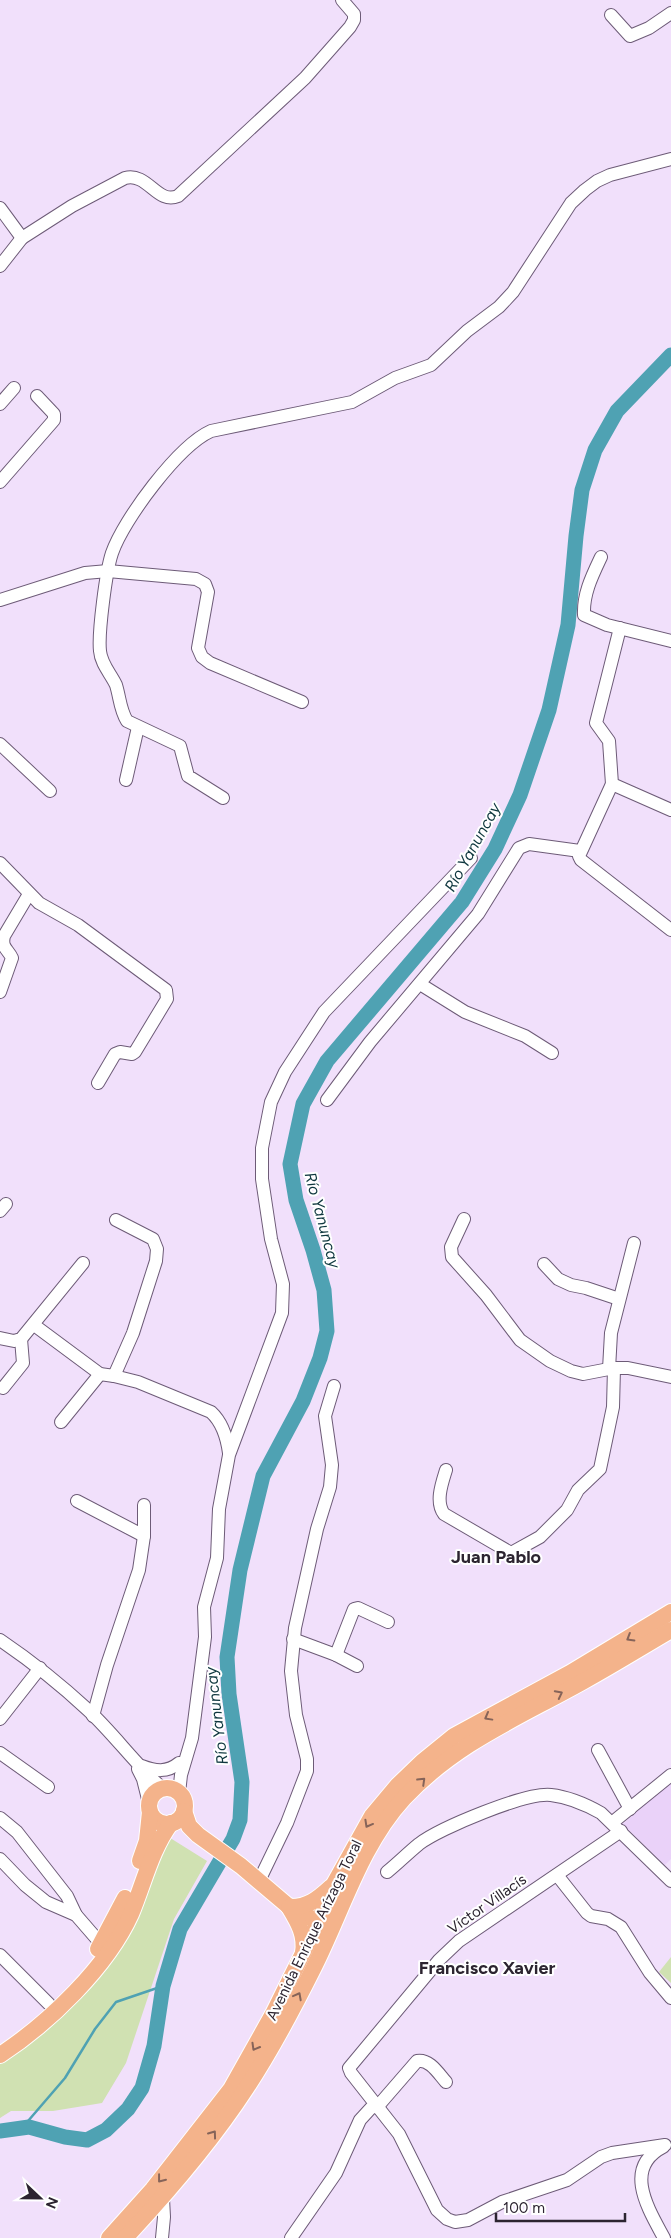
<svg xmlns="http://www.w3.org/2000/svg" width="671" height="2238" font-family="Figtree,sans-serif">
  <rect width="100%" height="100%" fill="#f1e0fb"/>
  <!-- built -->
  <path fill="#ead2f9" d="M671,1780V1859L665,1865L623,1824Z"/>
  <!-- green -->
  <g fill="#d0e1b2">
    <path d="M167,1836L207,1861L174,1919L126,2063L102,2103L53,2111H11L0,2118V2062L94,1976Z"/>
    <path d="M671,1957V1983L659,1972Z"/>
  </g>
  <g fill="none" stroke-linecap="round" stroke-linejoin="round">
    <!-- stream -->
    <path stroke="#4fa2b3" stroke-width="2.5" d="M22,2128L65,2078L95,2029L116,2002L163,1986"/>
    <!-- river -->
    <path stroke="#4fa2b3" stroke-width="15" d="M0,2131L29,2127L65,2137L87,2140L106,2130L128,2109L142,2088L154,2046L163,1986L180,1929L233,1839L240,1820L242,1782L229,1694L227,1657L240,1570L263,1476L303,1401L320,1358L327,1331L324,1290L313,1250L296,1200L290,1164L303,1104L327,1061L462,902L495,849L520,795L549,710L568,625L576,536L582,490L595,450L617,411L671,355"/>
    <!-- minor casing -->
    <g stroke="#6d5b77" stroke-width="14">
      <g id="minor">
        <path d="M611,15L630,36L649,28L671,13"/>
        <path d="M0,208L22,238L72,206L125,178C148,172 157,205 178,196L305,78L350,27L354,20V14L342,0"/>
        <path d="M0,266L22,238"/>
        <path d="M0,404L14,388"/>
        <path d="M0,482L54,420V414L37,396"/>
        <path d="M601,557C592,576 583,594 584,615L607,625L671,641"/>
        <path d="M0,600L85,573L108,571L196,579L205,584L208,592L198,648L202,657L210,663L302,702"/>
        <path d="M620,628L596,723L609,741L612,784L671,810"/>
        <path d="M0,744L50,791"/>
        <path d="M126,780L138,727"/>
        <path d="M612,784L579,856L581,860L671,930"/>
        <path d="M223,798L188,776L180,746L127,721C120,710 120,698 116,685C111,674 101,664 100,651C98,633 106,571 112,553C124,519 178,446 211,431L352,402L395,378L431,365L467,331L499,307L513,292L571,203L585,190L597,181L610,175L671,159"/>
        <path d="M0,863L39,903L78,925L166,990L167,999L135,1052L132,1054L120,1052L115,1054L98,1083"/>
        <path d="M420,984L465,1012L525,1036L552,1053"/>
        <path d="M0,992L12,958C8,949 1,948 4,936L29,894"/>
        <path d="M327,1100L370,1042L478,914L519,848L529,844L580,851"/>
        <path d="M0,1211L6,1204"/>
        <path d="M464,1219L451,1247L452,1257L486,1295L520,1340L550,1361L571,1371L583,1374L614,1368H628L671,1377"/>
        <path d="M544,1264L558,1279L571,1285L586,1288L619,1299"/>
        <path d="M34,1325L100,1374L114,1376L133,1333L156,1261L157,1249L153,1239L116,1220"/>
        <path d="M0,1338L14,1341L21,1339L83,1263"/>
        <path d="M609,1369L611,1333L634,1243"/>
        <path d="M114,1376L138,1382L211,1412C223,1423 227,1438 229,1453"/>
        <path d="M3,1388L23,1363L21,1339"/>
        <path d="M61,1422L100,1374"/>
        <path d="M446,1470C442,1483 435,1502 444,1514L511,1553L540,1537L567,1510L578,1490L600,1469L613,1407L614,1368"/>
        <path d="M77,1501L144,1536"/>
        <path d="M293,1639L336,1655L357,1666"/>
        <path d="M0,1640C31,1661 60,1684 88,1710C114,1734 135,1764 162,1788"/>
        <path d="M336,1655L354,1609L358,1608L388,1622"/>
        <path d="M93,1716L107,1665L139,1570L144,1536V1505"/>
        <path d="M0,1719L40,1668"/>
        <path d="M598,1750L630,1809"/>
        <path d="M0,1753L48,1787"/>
        <path d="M142,1766C155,1771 167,1773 179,1763"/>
        <path d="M138,1769L143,1779L149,1803"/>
        <path d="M179,1793L181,1775L192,1738L205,1637L204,1607L217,1558L219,1509L229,1455L282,1313L283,1284L271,1239L262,1179V1148L271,1102L285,1072L324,1012L471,858"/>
        <path d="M0,1818L17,1832L67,1896L76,1915"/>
        <path d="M613,1822L671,1775"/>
        <path d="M621,1831L459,1941L439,1960L349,2068L351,2073L399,2134L437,2210L447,2219L455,2222L468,2220L502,2202L567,2180L601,2157L612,2153L665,2145"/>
        <path d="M0,1859L25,1885L46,1902L76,1915L102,1945"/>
        <path d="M387,1872C398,1863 408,1853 419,1844C440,1828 526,1792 551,1795C569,1797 585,1804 601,1813L671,1881"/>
        <path d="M557,1875L587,1913L591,1916L608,1919L621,1927L650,1973L671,1998"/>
        <path d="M259,1881L287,1823L307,1771V1759L296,1715L291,1671L295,1628L317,1529L330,1487L332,1465L325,1416L334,1386"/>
        <path d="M0,1955L49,2004"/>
        <path d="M663,2147C622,2168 649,2210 664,2238"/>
        <path d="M162,2238L164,2217L163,2198"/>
        <path d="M291,2238L336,2173L360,2120L371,2108L378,2106L417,2061C430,2059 438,2073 446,2082"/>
      </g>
    </g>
    <!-- major casing -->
    <g stroke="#fff" stroke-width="18">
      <g id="major">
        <circle cx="167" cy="1806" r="18"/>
        <path d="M184,1811L189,1826L198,1835L241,1866L287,1905L327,1927"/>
        <path d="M140,1861L147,1841L150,1812"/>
        <path d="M289,1907C298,1922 306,1935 303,1953"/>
        <path d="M289,1907C307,1908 318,1899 331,1887"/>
        <path d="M98,1949L125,1898"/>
        <path d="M0,2055C49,2023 107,1967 131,1914C144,1883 151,1850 171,1823"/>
        <path d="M109,2238L153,2189L231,2089L273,2014L318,1923L333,1886L372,1816L398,1785L422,1762L454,1736L570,1673L671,1612"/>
        <path d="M125,2238C169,2191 212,2141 247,2087C272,2049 293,2009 313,1969C342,1912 360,1846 404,1798C457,1742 518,1718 584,1681C613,1665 642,1647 671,1630"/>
      </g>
    </g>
    <!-- minor -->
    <use href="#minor" stroke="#fff" stroke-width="12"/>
    <!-- major -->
    <use href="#major" stroke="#f4b38b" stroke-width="16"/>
  </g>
  <!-- one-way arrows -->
  <defs><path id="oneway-chevron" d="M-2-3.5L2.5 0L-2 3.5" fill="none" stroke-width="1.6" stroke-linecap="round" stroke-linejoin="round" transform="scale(1.25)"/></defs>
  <g stroke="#866459">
    <use href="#oneway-chevron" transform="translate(630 1638) rotate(149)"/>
    <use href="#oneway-chevron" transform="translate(559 1694) rotate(-27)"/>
    <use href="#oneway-chevron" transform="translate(488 1717) rotate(151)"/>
    <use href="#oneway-chevron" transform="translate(422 1781) rotate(-44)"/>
    <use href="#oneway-chevron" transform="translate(368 1824) rotate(119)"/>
    <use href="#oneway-chevron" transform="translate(298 1996) rotate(-62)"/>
    <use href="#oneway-chevron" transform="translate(255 2047) rotate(120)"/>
    <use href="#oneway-chevron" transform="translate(213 2134) rotate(-54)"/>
    <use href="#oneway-chevron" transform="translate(161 2179) rotate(128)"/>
  </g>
  <g text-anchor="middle" stroke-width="4" stroke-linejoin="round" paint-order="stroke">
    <!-- street labels -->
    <g font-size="15" fill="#2c2430" stroke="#fff">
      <text transform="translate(487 1904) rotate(-35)" y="5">Víctor Villacís</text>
      <text transform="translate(314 1930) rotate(-64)" y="5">Avenida Enrique Arízaga Toral</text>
    </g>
    <!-- water labels -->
    <g font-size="16" font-style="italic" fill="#0f373f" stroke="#fff">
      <text transform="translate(472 847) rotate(-61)" y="6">Río Yanuncay</text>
      <text transform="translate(323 1220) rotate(75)" y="6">Río Yanuncay</text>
      <text transform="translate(216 1716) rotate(-97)" y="6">Río Yanuncay</text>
    </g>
    <!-- quarter labels -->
    <g font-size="18" font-weight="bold" fill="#2c2430" stroke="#fff">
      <text x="496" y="1563">Juan Pablo</text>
      <text x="487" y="1974">Francisco Xavier</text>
    </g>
  </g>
  <!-- north arrow -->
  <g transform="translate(40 2198) rotate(112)" stroke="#ffffff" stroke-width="4" paint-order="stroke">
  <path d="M0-4L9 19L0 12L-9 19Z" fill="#2c2430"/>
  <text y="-8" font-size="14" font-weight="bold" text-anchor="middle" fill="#2c2430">N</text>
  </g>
  <!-- scale -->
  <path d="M496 2213v8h129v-8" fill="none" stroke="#2c2430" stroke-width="2.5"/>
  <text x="503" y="2213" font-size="15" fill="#2c2430" stroke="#ffffff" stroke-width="4" paint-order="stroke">100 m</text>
</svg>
